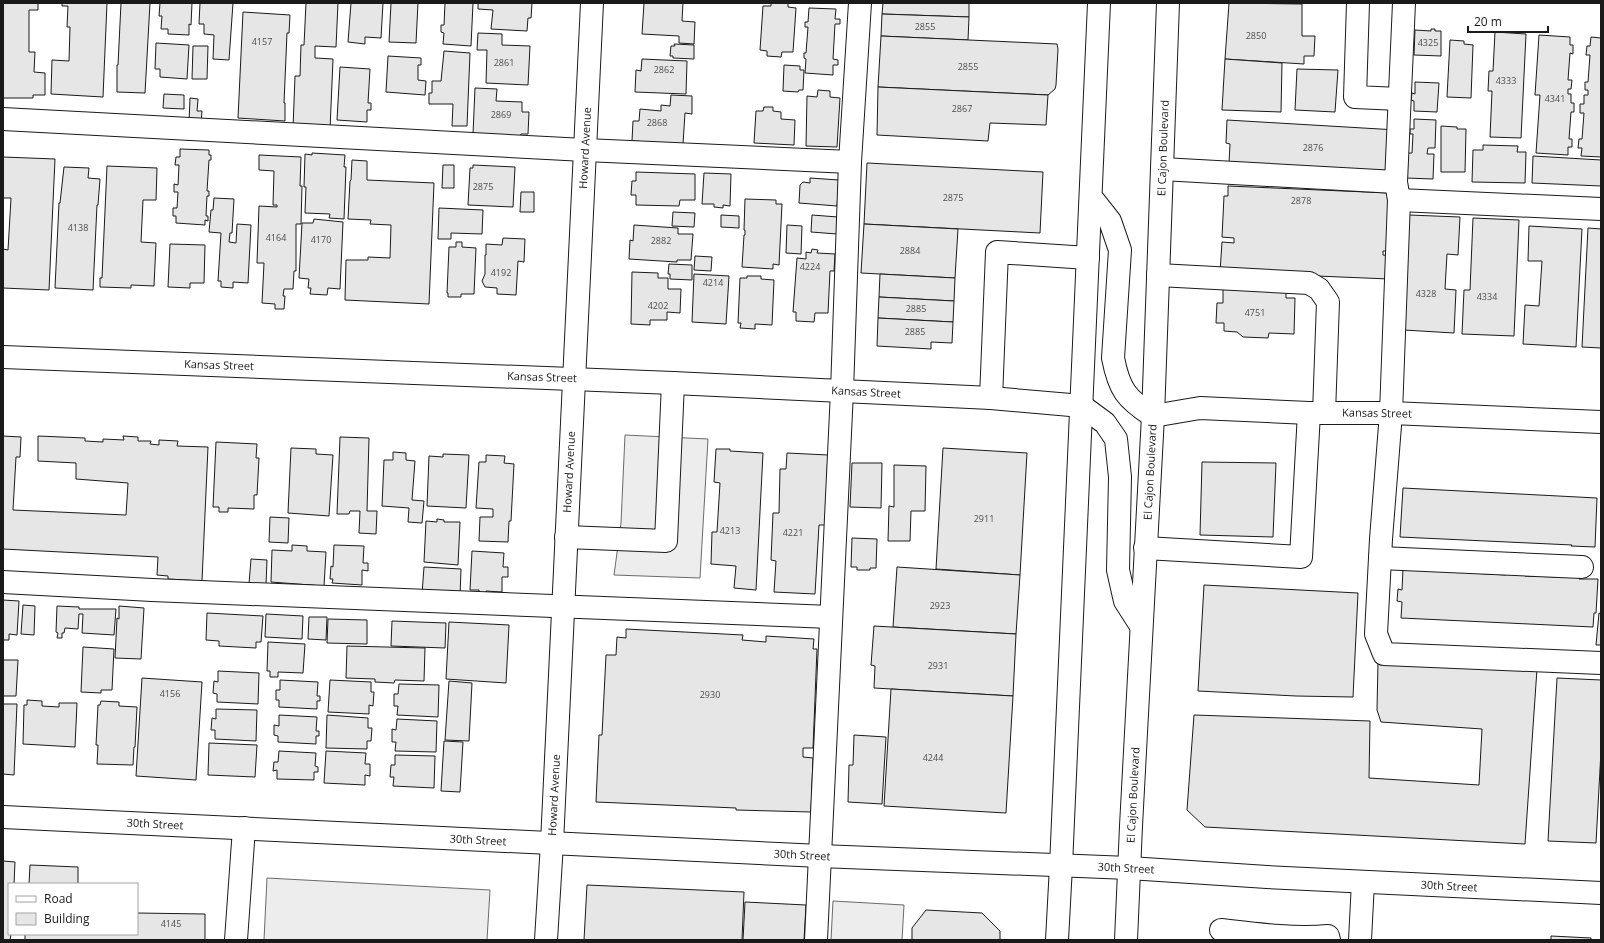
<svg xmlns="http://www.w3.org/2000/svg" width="1604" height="943" font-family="'Open Sans',sans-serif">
  <rect width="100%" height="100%" fill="#fff"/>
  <!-- parking -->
  <g fill="#ededed" stroke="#6a6a6a">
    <path d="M625,435L708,439L700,578L614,575L621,523Z"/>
    <path d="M267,878L490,890L487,940H264Z"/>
    <path d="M833,901L904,905L902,940H831Z"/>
  </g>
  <!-- building -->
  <g fill="#e6e6e6" stroke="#1a1a1a">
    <path d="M3,3H38V10H29V52H35L34,72L45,73V95H33V98H3Z"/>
    <path d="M62,3H107L103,97L51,94L52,60L69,61L70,27H67L68,6H62Z"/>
    <path d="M121,3H150L145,93L117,92V65H118Z"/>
    <path d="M160,3H192L191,25L189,24V35L168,34V29H161L162,16H159Z"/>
    <path d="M200,3H233L229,60L213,59L214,35L204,34V24H199Z"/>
    <path d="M306,3H338L336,47L315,46V58L333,59L330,130L293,128L295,76H300L301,45H304Z"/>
    <path d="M351,3H383L381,38L365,37V44L348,42Z"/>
    <path d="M391,3H422H418L416,43L389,42Z"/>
    <path d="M445,3H473L471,46L443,44L444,33L441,32V25H444Z"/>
    <path d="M478,3H532L531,18H528L527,31L491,29L493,10L478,9Z"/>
    <path d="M644,3H683L682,21L695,22L694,44L679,43V36L642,34Z"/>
    <path d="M771,3H788V7L796,8L793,52H782L781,57L767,56V51L760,50L763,6H771Z"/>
    <path d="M883,3H969V17L882,14Z"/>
    <path d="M1229,3L1302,4V36H1315L1314,56H1304V64L1225,59Z"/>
    <path d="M809,8L836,9L835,19H840V24H835L833,59L838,60V65H833V75L805,73L806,59L804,58V53H806L808,27H805V22H808Z"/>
    <path d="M243,12L290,15L289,33H287L284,103H285V121L238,118Z"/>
    <path d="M882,14L969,17L968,40L881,36Z"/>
    <path d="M1431,29H1435V31H1441V56L1414,55L1415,30L1431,31Z"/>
    <path d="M1495,32L1526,34L1521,138L1490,137L1492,91H1488L1489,71H1493Z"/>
    <path d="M478,33L502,34V45L530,46L528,85L486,83L487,50H477Z"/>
    <path d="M1539,35L1570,37V45H1573V54L1570,53L1568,80H1572L1571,89H1568V94H1571V103H1574V112H1571L1569,139H1572V147H1568V155L1536,153L1540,95H1535Z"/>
    <path d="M881,36L1057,44L1058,49L1056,85L1055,89L1048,95L878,87Z"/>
    <path d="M1591,37L1601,38V157L1581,156L1582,148H1578L1579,139H1582L1584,113H1580V104H1584V95H1588V90H1585V82H1588L1590,55H1586L1587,46H1590Z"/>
    <path d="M1450,40L1464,41V44L1473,45L1471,98L1447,97Z"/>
    <path d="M156,43L189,45L187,79L160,77V69H155Z"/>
    <path d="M674,44L694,45V59L673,58V56H670L671,46H675Z"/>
    <path d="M193,46H208L207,79H192Z"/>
    <path d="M444,51L470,53L467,126H452L453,104H429V93H432V81H441Z"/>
    <path d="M388,56L421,58V65H418V80L426,81L425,95L386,92Z"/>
    <path d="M642,59L687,61L686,94L635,92L636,70L641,71Z"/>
    <path d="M1225,59L1282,63L1281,112L1222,110Z"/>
    <path d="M784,65L800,66V70H804L803,90H799L798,92L783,91Z"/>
    <path d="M340,67L370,69L368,103H371V110H367V122L337,120Z"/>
    <path d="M1297,69L1338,70L1335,112L1295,110Z"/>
    <path d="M1415,82L1439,83L1437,112L1414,111V101L1411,100L1412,93L1415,94Z"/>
    <path d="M878,87L1048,95L1046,125L990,123L988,141L877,135Z"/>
    <path d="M475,88L497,89L496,101L522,102V112H529L528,134H521L520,136L473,134Z"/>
    <path d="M818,90L830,91V97L840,98L837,147L806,146L807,96L817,97Z"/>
    <path d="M164,94L184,95V109L163,108Z"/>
    <path d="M671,95L692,96V114L685,113L683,144L632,141L633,121H639L640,109L661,111V105L670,106Z"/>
    <path d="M190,98L198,99L197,111H202L201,123L189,122Z"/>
    <path d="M764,107H773V111L781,112V119L795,120L794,145L754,143L756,111H763Z"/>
    <path d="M1414,119L1436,120L1435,148H1428L1427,154H1434L1433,179L1406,178L1408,153H1412L1413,134H1410V129H1414Z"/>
    <path d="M1227,120L1397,130L1389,171L1229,163L1230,144L1226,143Z"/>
    <path d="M1441,126L1457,127V129H1466L1465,172H1441Z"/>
    <path d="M1483,145L1518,146L1517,152H1526L1525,183L1472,182L1473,150H1483Z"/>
    <path d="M180,149L209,150V155H211V160H209L207,191H209V196H207L206,216H208V221L205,220V225L176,223V216H173V208H177L178,192H174V184L178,185L179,165H175L176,157H180Z"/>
    <path d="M312,153L345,155L344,167H346L344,219L329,218L330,214L305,213L306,187H304L305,154L312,155Z"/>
    <path d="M259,155L301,157L300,186H302L301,224H296V271H294L293,289H284L283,296H285L284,309H275V304L262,303L264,263H257L259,206L277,207V205H273L274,171L259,170Z"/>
    <path d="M1533,156L1601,160V186L1532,183Z"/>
    <path d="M3,157L55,159L49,290L3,288V249L8,250L11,198H3Z"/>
    <path d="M352,160L367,161V180L434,183L429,304L345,300L346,260H368V257L390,258L391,225L370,224L371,220L348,219L350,181L351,180Z"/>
    <path d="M867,163L1043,172L1040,233L864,224Z"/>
    <path d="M443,165H454V188H442Z"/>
    <path d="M473,165L515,167L513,207L468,205L470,168H473Z"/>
    <path d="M107,166L157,168L156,200H143L141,242L156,243L154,286L131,285V288L100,287V278H102Z"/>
    <path d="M64,167L89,168L88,178L100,179L98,205H97L93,290L55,288L59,203H60Z"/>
    <path d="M636,172L695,174V200H680L679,206L636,205V195H631L632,181H636Z"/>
    <path d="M704,173L731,174L730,206L723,205V208L714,207V204H702Z"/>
    <path d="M810,178L839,180L837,206L799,203L800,185L803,182L810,183Z"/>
    <path d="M1228,186L1389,193L1392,251H1383V255L1391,256L1389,279L1220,272L1222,242L1234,243V238L1222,237L1224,196H1228Z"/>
    <path d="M521,192H534V212H520Z"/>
    <path d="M214,198L234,199L232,233H230L229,242L236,243L237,224L251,225L248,283L233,282V288L221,287V281H218L221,233L209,232L211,210H213Z"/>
    <path d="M745,199L776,200V204H782L779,265L773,264V269L742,267L744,235H745V230H744Z"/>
    <path d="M439,208L483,210L482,234L451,233V239H438Z"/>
    <path d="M673,212L695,213L694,227L672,226Z"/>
    <path d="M721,215L739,216V228L721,227Z"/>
    <path d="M812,215L838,217L837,234L811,232Z"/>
    <path d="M1409,215L1460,217L1458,255L1447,254L1445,289L1456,290L1454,333L1404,330Z"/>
    <path d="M1473,218L1519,220L1514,336L1462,334L1464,290H1470Z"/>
    <path d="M314,219L343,222L340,289L328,288L327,295L310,294L311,288H308L309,279L299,278L302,223H313Z"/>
    <path d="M864,224L958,229L955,278L861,273Z"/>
    <path d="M634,225L678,228V234H693L691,260H677V262L629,259L630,240L633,241Z"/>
    <path d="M787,225L802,226L801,254L786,253Z"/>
    <path d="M1529,226L1582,229L1576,347L1523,344L1525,305L1539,306L1542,261H1528Z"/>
    <path d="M1588,228L1601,229V348L1582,347Z"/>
    <path d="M503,238L525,239L524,262L518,261L516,295L497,294V288L485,287L482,281L485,274V255H486V244L502,245Z"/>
    <path d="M456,242H462V247L476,248L474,294H461V297H448V293H447L449,247H456Z"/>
    <path d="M170,244L205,245L204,283H190V288L168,287Z"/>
    <path d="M812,249L818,250L817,253L835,254L834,271H830L828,313H815L814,322L796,321V312H793L797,258L806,259V252L811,253Z"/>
    <path d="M695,256L712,257L711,271L694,270Z"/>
    <path d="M669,264L692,265V280L670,279V274H668Z"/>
    <path d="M632,272L658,273V278H668V289H681L680,313L667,312V320H650V325L631,324Z"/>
    <path d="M694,274L729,276L726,324L692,322Z"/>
    <path d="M880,274L955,278L954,301L879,297Z"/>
    <path d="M747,276H761V279L774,280L772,325L755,324V329L740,328L741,323H738L740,278H747Z"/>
    <path d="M1223,289H1286V298H1295L1294,334L1269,333L1268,338L1243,337L1237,332L1224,331V323H1216L1217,303H1223Z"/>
    <path d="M879,297L954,301L953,322L878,318Z"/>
    <path d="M878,318L953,322L952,343L931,342V349L877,346Z"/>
    <path d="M3,436L21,437L20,457H16L13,510L126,515L128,483L76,479V463L38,461V436L85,438V441L103,442V439L124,440L123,436L138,437V441H151L150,444L159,445V440L178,441L177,446L208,447L202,581L168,579V576L157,575L158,557L3,549Z"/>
    <path d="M340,437L369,438L367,511H377L376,534L359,533L360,511H350L349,514H337Z"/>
    <path d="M216,442L257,444L256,458H259L257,495H254V509L228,508V512H219V507H213Z"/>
    <path d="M291,448L316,449V454L333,455L329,516L288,513Z"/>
    <path d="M943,448L1027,453L1020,575L936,569Z"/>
    <path d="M716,449H730V451L763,453L756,590L734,588L736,566L711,564L712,532H717L720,483L714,482Z"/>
    <path d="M393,452L406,453V460L415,461L412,500L424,501L422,523L408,522L409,508L382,506L384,460H393Z"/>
    <path d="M787,453L828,455L825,525H819L815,594L774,592L776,561L771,560L773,513H779L780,469H786Z"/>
    <path d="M443,454L469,455L466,508L427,506L429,456L443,457Z"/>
    <path d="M486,455L505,456L504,463L514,464L511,521H509L508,542L479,541L480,517H493V509L476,508L479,462H486Z"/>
    <path d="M1202,462L1276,463L1273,537L1200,535Z"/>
    <path d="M852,463H882L881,508L850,507Z"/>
    <path d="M894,465L926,466L925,511H911L910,541H888L889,506L894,507Z"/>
    <path d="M1403,488L1597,498L1595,547L1571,546L1572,545L1400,537Z"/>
    <path d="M270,517L289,518L288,543L269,542Z"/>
    <path d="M437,519L444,520V522H460L458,565L424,562L426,521L437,522Z"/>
    <path d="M852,538L877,539L876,568H870V570H857V567H851Z"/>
    <path d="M292,545L307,546V551L326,552L324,586L271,582L272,550L292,551Z"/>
    <path d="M334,545L364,546L363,563H368V571L362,570V585L332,583L333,579H330L331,566L333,567Z"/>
    <path d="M472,551L504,553L503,567H508V577H502V592L486,591V593H479V590H470Z"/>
    <path d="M251,559L267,560L266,585L249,584Z"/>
    <path d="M424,567L461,569L460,596L422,594Z"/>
    <path d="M897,567L1020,575L1016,634L893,627Z"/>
    <path d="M1403,569L1471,571V573L1506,575V573L1525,574V576L1559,577V575L1579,577V579H1598L1596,613H1594L1593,627L1401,618L1402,602L1397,601L1398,589L1402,590Z"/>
    <path d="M1204,585L1358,593L1353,697L1296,696L1198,691Z"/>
    <path d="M3,600L19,601L17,635L9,634V640H3Z"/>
    <path d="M23,605L35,606L34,635L21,634Z"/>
    <path d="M57,606L79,607V609H116L114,635L82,633L83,614H79L78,629L65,628L64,633H62V638H57L58,633L56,632Z"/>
    <path d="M119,606L144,608L141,659L115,658L117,618L119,619Z"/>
    <path d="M207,613L263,616L261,642H256V648L219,646V641L206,640Z"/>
    <path d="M1599,613L1601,614V645H1596Z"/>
    <path d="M266,614L303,616L302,639L265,637Z"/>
    <path d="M309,617H327L326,640L308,639Z"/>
    <path d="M328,619L367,620V644L327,643Z"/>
    <path d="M392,621L446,623L445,648L391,646Z"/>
    <path d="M449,622L509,625L506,683L446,679Z"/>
    <path d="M874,626L1016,634L1013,696L874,688L875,666L871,665Z"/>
    <path d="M626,629L743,635L742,640L766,642V636L814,639L813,649H817L813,748H803V757L813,758L811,812L736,810V808L596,802L599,735H602L606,655H616L617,637L626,638Z"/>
    <path d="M268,642L305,644L303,673L278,672V677H270V671H267Z"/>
    <path d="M347,646L425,648L424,681L395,680L394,683L375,682V679L346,678Z"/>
    <path d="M83,647L114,649L112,690H101V693L81,692Z"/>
    <path d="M3,660H18L16,696H3Z"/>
    <path d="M1378,662L1537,669L1525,844L1205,827L1187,810L1194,715L1370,721L1369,778L1479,785L1482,729L1381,722L1377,710Z"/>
    <path d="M218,671L259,673L258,704L217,702V694L213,693L214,681L218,682Z"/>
    <path d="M142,678L202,682L196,780L136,776Z"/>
    <path d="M1557,678L1601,680V751L1596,843L1548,841Z"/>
    <path d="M280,680L318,682L317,696H320V701H317V709L279,707V700H276V690H280Z"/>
    <path d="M330,680L371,682V692H374L373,706L369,705V714L328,712Z"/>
    <path d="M449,681L472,683L469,741L445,740Z"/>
    <path d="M399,684L439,685L438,717L397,715L398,706H394V694H398Z"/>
    <path d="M891,689L1013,696L1006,813L884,806Z"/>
    <path d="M27,700L42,701V706L59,707V703H77L75,747L23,744L24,705H27Z"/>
    <path d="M101,701L119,702V706L137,707L135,747H134L133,765L97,764L98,745H96L98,705H100Z"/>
    <path d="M3,704H17L14,775L3,774Z"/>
    <path d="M216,709L257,710L256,741L215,739V730H211L212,718L216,719Z"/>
    <path d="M279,715L317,717L316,731H319V736H316V744L278,742V736L274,735V725L279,726Z"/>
    <path d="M327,715L368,718V728H372L371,741H367V749L326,748Z"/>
    <path d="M397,719L437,721L436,752L395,751L396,742H392V729L396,730Z"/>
    <path d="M854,735L886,737L882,804L848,802L849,765H853Z"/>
    <path d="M444,741L463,742L460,792L441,791Z"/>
    <path d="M209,743L257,745L255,777L208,775Z"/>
    <path d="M279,751L316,753L315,766L318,767V772H314V780L277,779V770L273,771L274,762H278Z"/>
    <path d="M326,751L366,753L365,764H370V776L365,775V785L324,783Z"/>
    <path d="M395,755L435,756L434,788L393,786L394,777H390L391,765H395Z"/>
    <path d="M3,861L15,862L14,884H9V934H11L10,940H3Z"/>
    <path d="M30,865L78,867V884H29Z"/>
    <path d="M587,885L744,892L742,940H584Z"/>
    <path d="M745,902L806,905L804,940H743Z"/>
    <path d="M926,910L982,913L1000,931V940H912V928Z"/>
    <path d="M137,913L205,914V940H25V934H137Z"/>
    <path d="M1551,936L1591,938V940H1551Z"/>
  </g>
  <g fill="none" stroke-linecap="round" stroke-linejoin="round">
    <!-- minor casing -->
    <g stroke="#1a1a1a" stroke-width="24">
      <g id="minor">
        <path d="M1358,3L1355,97L1399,99"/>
        <path d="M1404,3L1396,182L1399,200L1391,413L1381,539L1376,634L1384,654L1601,663"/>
        <path d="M3,119L585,150L850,162"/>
        <path d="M1162,169L1396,182"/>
        <path d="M1399,200L1601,209"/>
        <path d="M1158,275L1309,283L1319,289L1328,302L1324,413"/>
        <path d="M3,357L673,383L991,398L1082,406"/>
        <path d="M991,398L997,252L1088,258"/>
        <path d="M1153,416L1200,408L1309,413H1391L1601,422"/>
        <path d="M566,537L666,541L673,383"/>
        <path d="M1145,548L1301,557L1309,413"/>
        <path d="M1380,558L1582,567"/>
        <path d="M3,582L152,590L831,617"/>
        <path d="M1221,930C1256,934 1292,939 1328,936L1329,940"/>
        <path d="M236,940L244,828"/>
        <path d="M546,940L552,843L592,3"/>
        <path d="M816,940L842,391L850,162L860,3"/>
        <path d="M1360,940L1363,882"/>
      </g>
    </g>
    <!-- major casing -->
    <g stroke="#1a1a1a" stroke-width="24">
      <g id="major">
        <path d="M1091,197L1110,221L1120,250L1113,358C1119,389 1126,399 1153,416"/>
        <path d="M1082,406L1105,423L1116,439L1120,477L1118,570L1125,601L1141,626"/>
        <path d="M3,817L820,856L1129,868L1267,877L1601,893"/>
        <path d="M1057,940L1061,866L1099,3"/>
        <path d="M1126,940L1131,826L1153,416L1168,3"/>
      </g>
    </g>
    <!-- minor -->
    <use href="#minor" stroke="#fff" stroke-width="22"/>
    <!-- major -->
    <use href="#major" stroke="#fff" stroke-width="22"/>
  </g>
  <g text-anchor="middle" stroke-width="3" stroke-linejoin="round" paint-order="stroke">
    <!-- number labels -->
    <g font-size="9" fill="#4d4d4d">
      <text x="925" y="30">2855</text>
      <text x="1256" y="39">2850</text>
      <text x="262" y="45">4157</text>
      <text x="1428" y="46">4325</text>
      <text x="504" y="66">2861</text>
      <text x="968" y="70">2855</text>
      <text x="664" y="73">2862</text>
      <text x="1506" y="84">4333</text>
      <text x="1555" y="102">4341</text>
      <text x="962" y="112">2867</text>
      <text x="501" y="118">2869</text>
      <text x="657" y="126">2868</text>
      <text x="1313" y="151">2876</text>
      <text x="483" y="190">2875</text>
      <text x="953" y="201">2875</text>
      <text x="1301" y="204">2878</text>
      <text x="78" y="231">4138</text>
      <text x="276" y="241">4164</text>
      <text x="321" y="243">4170</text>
      <text x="661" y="244">2882</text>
      <text x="910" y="254">2884</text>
      <text x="810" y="270">4224</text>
      <text x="501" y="276">4192</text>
      <text x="713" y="286">4214</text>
      <text x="1426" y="297">4328</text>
      <text x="1487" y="300">4334</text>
      <text x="658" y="309">4202</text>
      <text x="916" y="312">2885</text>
      <text x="1255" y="316">4751</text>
      <text x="915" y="335">2885</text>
      <text x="984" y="522">2911</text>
      <text x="730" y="534">4213</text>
      <text x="793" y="536">4221</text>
      <text x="940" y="609">2923</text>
      <text x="938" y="669">2931</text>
      <text x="170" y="697">4156</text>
      <text x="710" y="698">2930</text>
      <text x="933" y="761">4244</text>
      <text x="171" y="927">4145</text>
    </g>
    <!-- street labels -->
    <g font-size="11" fill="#1a1a1a" stroke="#fff">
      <text transform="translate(585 148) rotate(-87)" y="4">Howard Avenue</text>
      <text transform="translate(1163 148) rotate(-88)" y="4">El Cajon Boulevard</text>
      <text transform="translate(219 365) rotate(2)" y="4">Kansas Street</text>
      <text transform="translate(542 377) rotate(2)" y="4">Kansas Street</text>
      <text transform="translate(866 392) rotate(3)" y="4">Kansas Street</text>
      <text transform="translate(1377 413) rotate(1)" y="4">Kansas Street</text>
      <text transform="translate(569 472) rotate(-87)" y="4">Howard Avenue</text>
      <text transform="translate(1150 472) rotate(-87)" y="4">El Cajon Boulevard</text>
      <text transform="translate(554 795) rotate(-87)" y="4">Howard Avenue</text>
      <text transform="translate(1133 795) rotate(-87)" y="4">El Cajon Boulevard</text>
      <text transform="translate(155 824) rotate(3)" y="4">30th Street</text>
      <text transform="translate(478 840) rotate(3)" y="4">30th Street</text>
      <text transform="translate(802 855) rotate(3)" y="4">30th Street</text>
      <text transform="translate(1126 868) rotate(3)" y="4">30th Street</text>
      <text transform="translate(1449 886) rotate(3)" y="4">30th Street</text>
    </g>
  </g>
  <!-- border -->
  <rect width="1604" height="943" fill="none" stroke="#1a1a1a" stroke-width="8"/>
  <!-- legend -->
  <rect x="8" y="883" width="130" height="52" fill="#ffffff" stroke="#a3a3a3"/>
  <rect x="16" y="896" width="20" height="6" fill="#ffffff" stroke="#a3a3a3"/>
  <text x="44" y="903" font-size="12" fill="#1a1a1a">Road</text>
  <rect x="16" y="913" width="20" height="12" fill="#e6e6e6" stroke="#a3a3a3"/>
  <text x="44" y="923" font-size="12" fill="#1a1a1a">Building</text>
  <!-- scale -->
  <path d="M1468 26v6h80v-6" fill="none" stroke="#1a1a1a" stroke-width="2"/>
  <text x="1474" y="26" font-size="12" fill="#1a1a1a" stroke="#ffffff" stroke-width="3" paint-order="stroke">20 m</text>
</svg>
